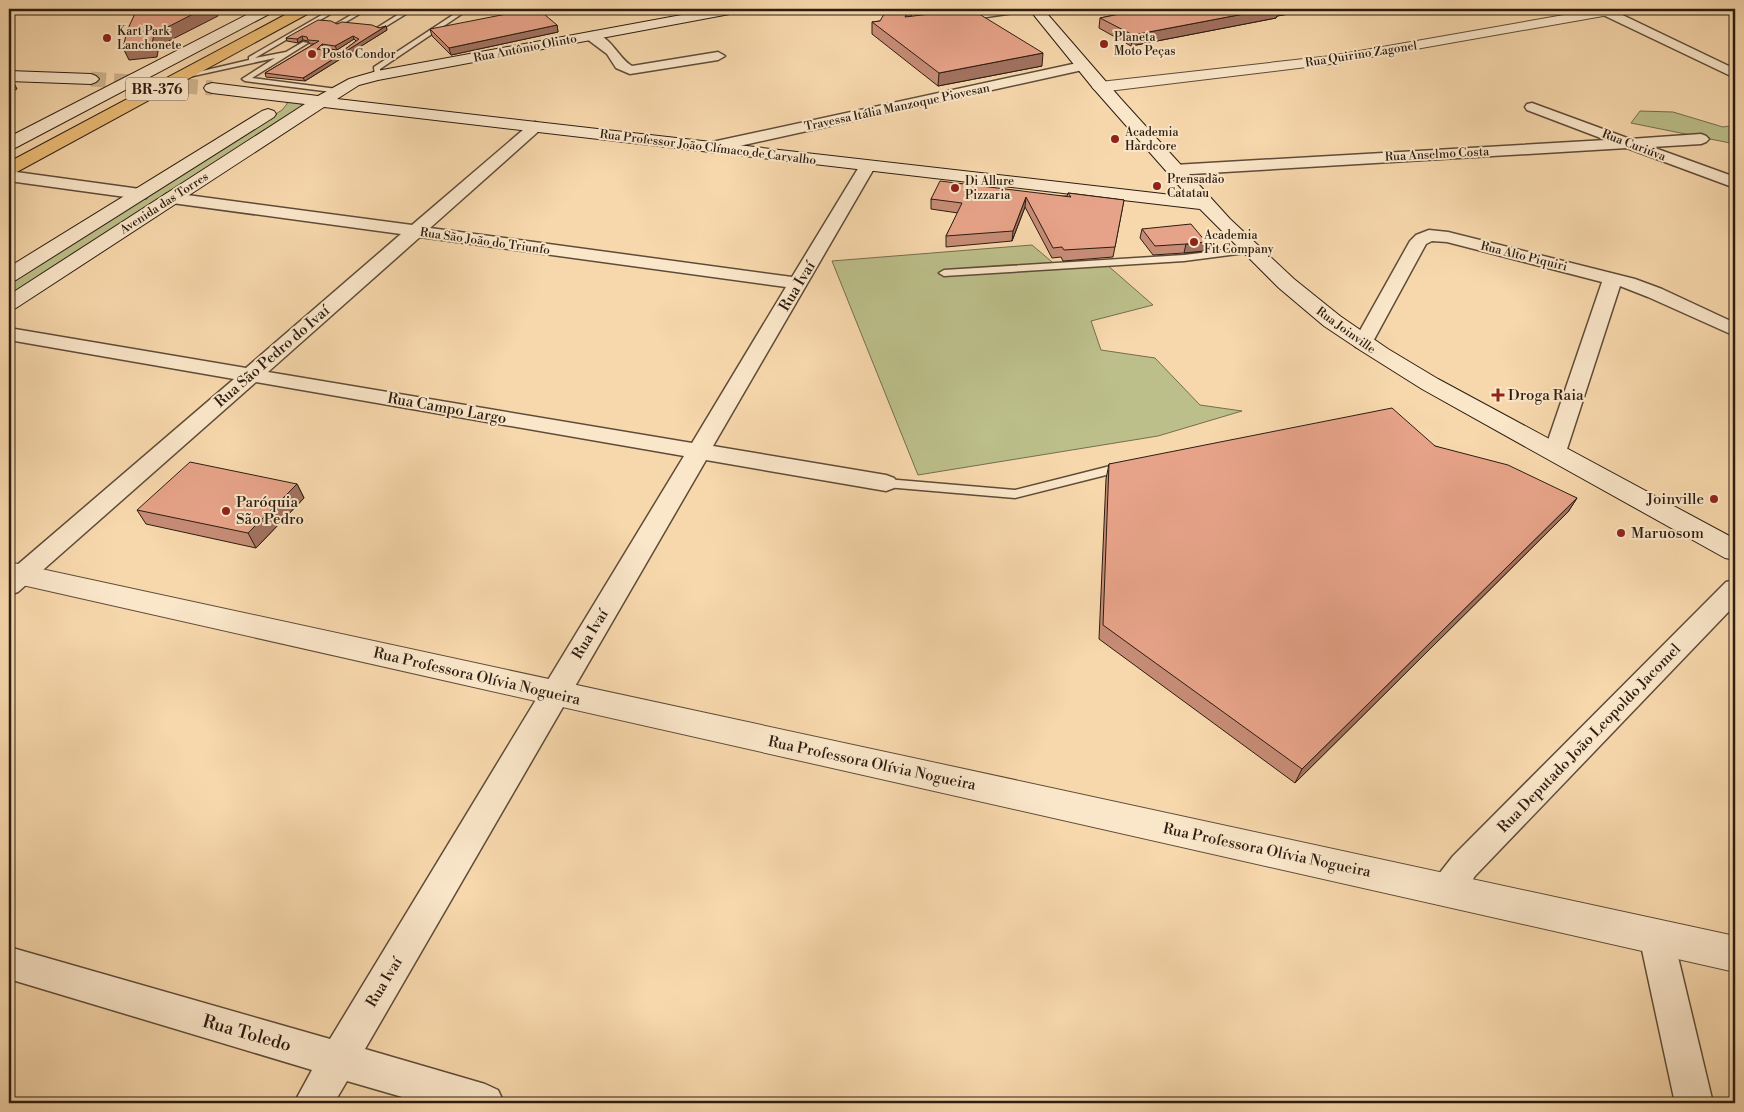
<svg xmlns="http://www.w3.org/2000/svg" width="1744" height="1112" font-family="'Libre Bodoni',serif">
  <rect width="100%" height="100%" fill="#f7d8ac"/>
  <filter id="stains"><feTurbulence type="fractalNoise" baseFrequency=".004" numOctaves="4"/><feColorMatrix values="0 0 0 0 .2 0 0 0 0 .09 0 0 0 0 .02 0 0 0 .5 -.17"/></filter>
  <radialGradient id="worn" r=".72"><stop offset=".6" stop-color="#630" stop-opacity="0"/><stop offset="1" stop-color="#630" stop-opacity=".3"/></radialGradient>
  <!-- green -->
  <g fill="#bcbf8a" stroke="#746e4e">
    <path d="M286,99L297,101L302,106L9,299V283L282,110L287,104Z"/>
    <path d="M1640,111L1673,112L1723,127L1735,125V144L1631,123Z"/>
    <path d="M1032,245L1058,267L1106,264L1153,305L1091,321L1101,350L1155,358L1200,405L1242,411L1158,436L918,475L832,261Z"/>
  </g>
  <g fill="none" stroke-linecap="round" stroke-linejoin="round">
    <!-- secondary-tunnel -->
    <path stroke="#ceb38d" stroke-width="15" stroke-dasharray="15 8" stroke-linecap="butt" d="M91,79L212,88"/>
    <!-- service casing -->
    <g stroke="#5f4c38" stroke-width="3">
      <g id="service">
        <path d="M332,9H339L255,58L286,52L303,42L308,43L252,78L337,89H340V93L245,81L242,79L275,58L184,78L181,76L249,60V57Z"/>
        <path d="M361,9H368L339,26L334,25Z"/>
        <path d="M407,9H414L380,30L375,29Z"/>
        <path d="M462,9H469L380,69V76L375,77L374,67Z"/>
        <path d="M1250,247L1253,248V252L1184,261L944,276L939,273L944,270L1184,255Z"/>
        <path d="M1122,463L1128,467L1126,470L1015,498L886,487L880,483L886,479L1015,490Z"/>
      </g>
    </g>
    <!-- minor casing -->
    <g stroke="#5f4c38" stroke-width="3">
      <g id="minor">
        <path d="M990,9H1020L1014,13L945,23L939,19L945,15Z"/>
        <path d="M1600,9H1610L1735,69V78L1601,14L1599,11Z"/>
        <path d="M592,32C612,37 618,58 632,66L718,52L725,56L718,60L630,74L616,68L607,54L587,39L586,36Z"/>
        <path d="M1082,62L1087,63L1089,66L1087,69L712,152L707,150L704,147L707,144L712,142Z"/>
        <path d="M1532,103L1630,139L1701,134L1706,136L1709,139L1706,142L1701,144L1652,147L1735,177V188L1627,148L1174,175L1168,173L1166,170L1168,167L1174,165L1606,140L1527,110L1525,107L1527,104Z"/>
        <path d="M535,122L540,124L543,127L540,130L430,228L792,277L862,162H874L876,165L713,446L886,475L894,478L898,483L894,488L886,491L706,460L365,1049L485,1084L498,1090L504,1103H423L347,1081L334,1103H294L312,1070L9,979V947L330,1039L684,456L256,382L18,592L9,595V572L234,379L9,340V328L246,368L401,234L172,203L166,202L164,198L166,194L172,193L412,225L530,124ZM420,237L786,287L692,443L268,372Z"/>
        <path d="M9,171L140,189L146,190L148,194L146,198L140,199L9,181Z"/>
        <path d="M1429,230L1448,232L1635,279L1662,289L1735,323V336L1648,297L1620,286L1566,452L1563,457L1555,459L1547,457L1544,452L1602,282L1447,242L1432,241L1426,244L1370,347L1363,349L1356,347L1353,343L1410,241L1416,235Z"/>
        <path d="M1735,580V605L1475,876L1459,901L1447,905L1435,901L1431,890L1435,879L1453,856L1726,582Z"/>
        <path d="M1656,920L1668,925L1673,936L1713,1103H1675L1639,936L1644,925Z"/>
      </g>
    </g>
    <!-- tertiary casing -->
    <g stroke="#5f4c38" stroke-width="2">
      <g id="tertiary">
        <path d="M1598,9H1627L1620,13L1331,64L1100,92L1095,90L1092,87L1095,84L1100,82L1331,56Z"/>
        <path d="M9,562L1735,936V972L9,582Z"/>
      </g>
    </g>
    <!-- secondary casing -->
    <g stroke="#2c1d11" stroke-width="2">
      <g id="secondary">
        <path d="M258,9H275L273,12L15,148L9,149V137Z"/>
        <path d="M714,9H742L735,13L378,80L359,85L337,99L1189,197L1093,88L1029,9H1043L1121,99L1230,219L1294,279L1340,316L1388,349L1438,379L1735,539V560L1725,558L1422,389L1360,350L1324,326L1279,288L1200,209L324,107L16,308L9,310V295L305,104L212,93L206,91L204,88L206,85L212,83L318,96L349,79L377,71Z"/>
        <path d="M9,71L91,74L96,76L99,79L96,82L91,84L9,81Z"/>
        <path d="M268,109L274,111L276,114L274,117L16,280L9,282V267L262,111Z"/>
      </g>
    </g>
    <!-- trunk casing -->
    <g stroke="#2c1d11" stroke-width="2">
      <path id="trunk" d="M296,9H313L311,12L15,173L9,174V162Z"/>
    </g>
    <!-- service -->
    <use href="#service" fill="#fae6c9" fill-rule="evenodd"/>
    <!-- minor -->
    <use href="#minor" fill="#fae6c9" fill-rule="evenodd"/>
    <!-- tertiary -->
    <use href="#tertiary" fill="#fae6c9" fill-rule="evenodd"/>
    <!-- secondary -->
    <use href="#secondary" fill="#fae6c9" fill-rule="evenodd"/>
    <!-- trunk -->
    <use href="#trunk" fill="#ecbc76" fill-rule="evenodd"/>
  </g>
  <!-- wall -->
  <g fill="#c78c76" stroke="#2c1d11" fill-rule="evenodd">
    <path d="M1126,9H1318L1277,16L1276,18L1131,46L1099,28L1100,18L1128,12L1126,10Z"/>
    <path d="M1530,9H1568L1541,13Z"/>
    <path d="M914,10L911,16L1042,66L938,86L872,34V22L880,21Z"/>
    <path d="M337,24L379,28L386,26L387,30L305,81L266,77L265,73L314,44H310L308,41L303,40L298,43L287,41L286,38ZM354,39L356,41L340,53L322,50L323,48L337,50Z"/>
    <path d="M557,25L558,32L451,55L432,36L430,29Z"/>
    <path d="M1068,193L1124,200L1113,257L1063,261L1061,257L1052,258L1025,207L1012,241L946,247V236L958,213L931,209V199L1067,196Z"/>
    <path d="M1142,229L1206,242L1204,251L1184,253L1153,255L1140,238Z"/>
    <path d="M1435,446L1577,498L1568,512L1295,783L1099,639L1106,479L1109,464Z"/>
    <path d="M297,484L304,498L256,548L146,524L137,510Z"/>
  </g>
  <!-- shaded-wall -->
  <g fill="#a27260" stroke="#2c1d11">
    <path d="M196,9H215L218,16L159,46L157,57L129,60L123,48L154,34Z"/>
    <path d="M909,9H914V10L905,29V17Z"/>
    <path d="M1270,9H1318L1277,16L1276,18L1131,46L1133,35Z"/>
    <path d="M1543,9H1568L1541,13Z"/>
    <path d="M557,25L558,32L451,55L449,48Z"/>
    <path d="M386,26L387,30L305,81L303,78Z"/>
    <path d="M302,36L303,40L298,43L297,39Z"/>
    <path d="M353,36L354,39L337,50L335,46Z"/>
    <path d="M322,44L323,48L318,53L317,49Z"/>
    <path d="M1043,53L1042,66L938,86L939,73Z"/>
    <path d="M13,81L17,89L9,93V83Z"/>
    <path d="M1026,197L1025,207L1012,241L1013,231Z"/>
    <path d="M1206,242L1204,251L1184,253L1186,244Z"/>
    <path d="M297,484L304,498L256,548L248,533Z"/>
    <path d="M1577,498L1568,512L1295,783L1302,769Z"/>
  </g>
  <!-- building -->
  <g fill="#e7a389" stroke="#2c1d11" fill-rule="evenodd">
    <path d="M137,9H203L154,34L152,44L123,48L127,31Z"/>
    <path d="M532,9H538L557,25L449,48L430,29Z"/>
    <path d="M887,9H909L905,17L971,9L1043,53L939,73L872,22L880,21Z"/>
    <path d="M1137,9H1270L1133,35L1100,18L1139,10Z"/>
    <path d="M318,20L331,21L337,24L342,22L372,25L379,28L386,26L303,78L265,73L319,41L308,40L307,37L302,36L297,39L286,38ZM353,36L359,39L340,53L317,49L322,44L335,46Z"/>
    <path d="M940,181L1071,197L1068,193L1124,200L1115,247L1064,250L1062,247L1053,248L1026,197L1013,231L946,236L962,203L931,199Z"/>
    <path d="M1191,224L1206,242L1186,244L1155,246L1142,229Z"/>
    <path d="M1392,408L1435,446L1508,465L1577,498L1302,769L1103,625L1109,464Z"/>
    <path d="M190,462L297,484L248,533L137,510Z"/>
  </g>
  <!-- markers -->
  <g fill="#8f2418" stroke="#fae6c9" stroke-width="2">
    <circle cx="107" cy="38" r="5"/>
    <circle cx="1104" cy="44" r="5"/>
    <circle cx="312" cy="54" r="5"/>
    <circle cx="1115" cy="139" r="5"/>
    <circle cx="1157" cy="186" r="5"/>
    <circle cx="955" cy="188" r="5"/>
    <circle cx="1194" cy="242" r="5"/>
    <path d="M1495.5 387.5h5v5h5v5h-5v5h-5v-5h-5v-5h5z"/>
    <circle cx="1714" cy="499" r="5"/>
    <circle cx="226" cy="511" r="5"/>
    <circle cx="1621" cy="533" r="5"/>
  </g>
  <g text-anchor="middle" stroke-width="4" stroke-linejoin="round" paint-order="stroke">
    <!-- far-poi labels -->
    <g font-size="12" fill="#2c1d11" stroke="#fae6c9" text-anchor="start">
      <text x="117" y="35">Kart Park<tspan x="117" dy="14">Lanchonete</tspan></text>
      <text x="1114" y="41">Planeta<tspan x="1114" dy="14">Moto Peças</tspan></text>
      <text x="322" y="58">Posto Condor</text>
      <text x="1125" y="136">Academia<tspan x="1125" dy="14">Hardcore</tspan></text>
      <text x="1167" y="183">Prensadão<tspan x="1167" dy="14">Catatau</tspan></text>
      <text x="965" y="185">Di Allure<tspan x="965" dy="14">Pizzaria</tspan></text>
      <text x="1204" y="239">Academia<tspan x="1204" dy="14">Fit Company</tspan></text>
    </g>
    <!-- far-street labels -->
    <g font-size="12" fill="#2c1d11" stroke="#fae6c9">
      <text transform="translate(525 48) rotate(-11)" y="4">Rua Antônio Olinto</text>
      <text transform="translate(1361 54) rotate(-9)" y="4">Rua Quirino Zagonel</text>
      <text transform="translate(897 107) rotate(-12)" y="4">Travessa Itália Manzoque Piovesan</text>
      <text transform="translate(1634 145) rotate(21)" y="4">Rua Curiúva</text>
      <text transform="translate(708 147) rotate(7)" y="4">Rua Professor João Clímaco de Carvalho</text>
      <text transform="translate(1437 154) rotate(-3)" y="4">Rua Anselmo Costa</text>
      <text transform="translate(164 203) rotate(-33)" y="4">Avenida das Torres</text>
      <text transform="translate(485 241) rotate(8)" y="4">Rua São João do Triunfo</text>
      <text transform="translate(1524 256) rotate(14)" y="4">Rua Alto Piquiri</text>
      <text transform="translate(1346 330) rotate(36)" y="4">Rua Joinville</text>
    </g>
    <!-- shield labels -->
    <rect fill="#fae6c9" stroke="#6a5948" stroke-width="1" x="126" y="77.5" width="62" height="23" rx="4"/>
    <g font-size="14" font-weight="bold" fill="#2c1d11">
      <text x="157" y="94">BR-376</text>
    </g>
    <!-- street labels -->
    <g font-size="15" fill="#2c1d11" stroke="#fae6c9">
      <text transform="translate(797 286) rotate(-59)" y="5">Rua Ivaí</text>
      <text transform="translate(272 356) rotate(-41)" y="5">Rua São Pedro do Ivaí</text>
      <text transform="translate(447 408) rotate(10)" y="5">Rua Campo Largo</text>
      <text transform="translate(590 634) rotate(-59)" y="5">Rua Ivaí</text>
      <text transform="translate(477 676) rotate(13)" y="5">Rua Professora Olívia Nogueira</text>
      <text transform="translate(1589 738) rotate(-46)" y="5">Rua Deputado João Leopoldo Jacomel</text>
      <text transform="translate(872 763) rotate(12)" y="5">Rua Professora Olívia Nogueira</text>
      <text transform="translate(1267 850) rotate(12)" y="5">Rua Professora Olívia Nogueira</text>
      <text transform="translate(384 982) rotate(-59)" y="5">Rua Ivaí</text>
    </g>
    <!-- poi labels -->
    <g font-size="15" fill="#2c1d11" stroke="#fae6c9" text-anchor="start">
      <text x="1508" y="400">Droga Raia</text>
      <text x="1704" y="504" text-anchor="end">Joinville</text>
      <text x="236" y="507">Paróquia<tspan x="236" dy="17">São Pedro</tspan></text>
      <text x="1631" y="538">Maruosom</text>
    </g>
    <!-- near-street labels -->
    <g font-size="18" fill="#2c1d11" stroke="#fae6c9">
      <text transform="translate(247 1033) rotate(16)" y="6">Rua Toledo</text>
    </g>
  </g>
  <!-- margin -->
  <rect width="1744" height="1112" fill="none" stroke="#f7d8ac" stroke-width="30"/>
  <rect x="10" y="10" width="1724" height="1092" fill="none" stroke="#2c1d11" stroke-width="2.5"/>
  <rect x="15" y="15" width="1714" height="1082" fill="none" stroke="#2c1d11"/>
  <rect width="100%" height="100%" filter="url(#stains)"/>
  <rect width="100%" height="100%" fill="url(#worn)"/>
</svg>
